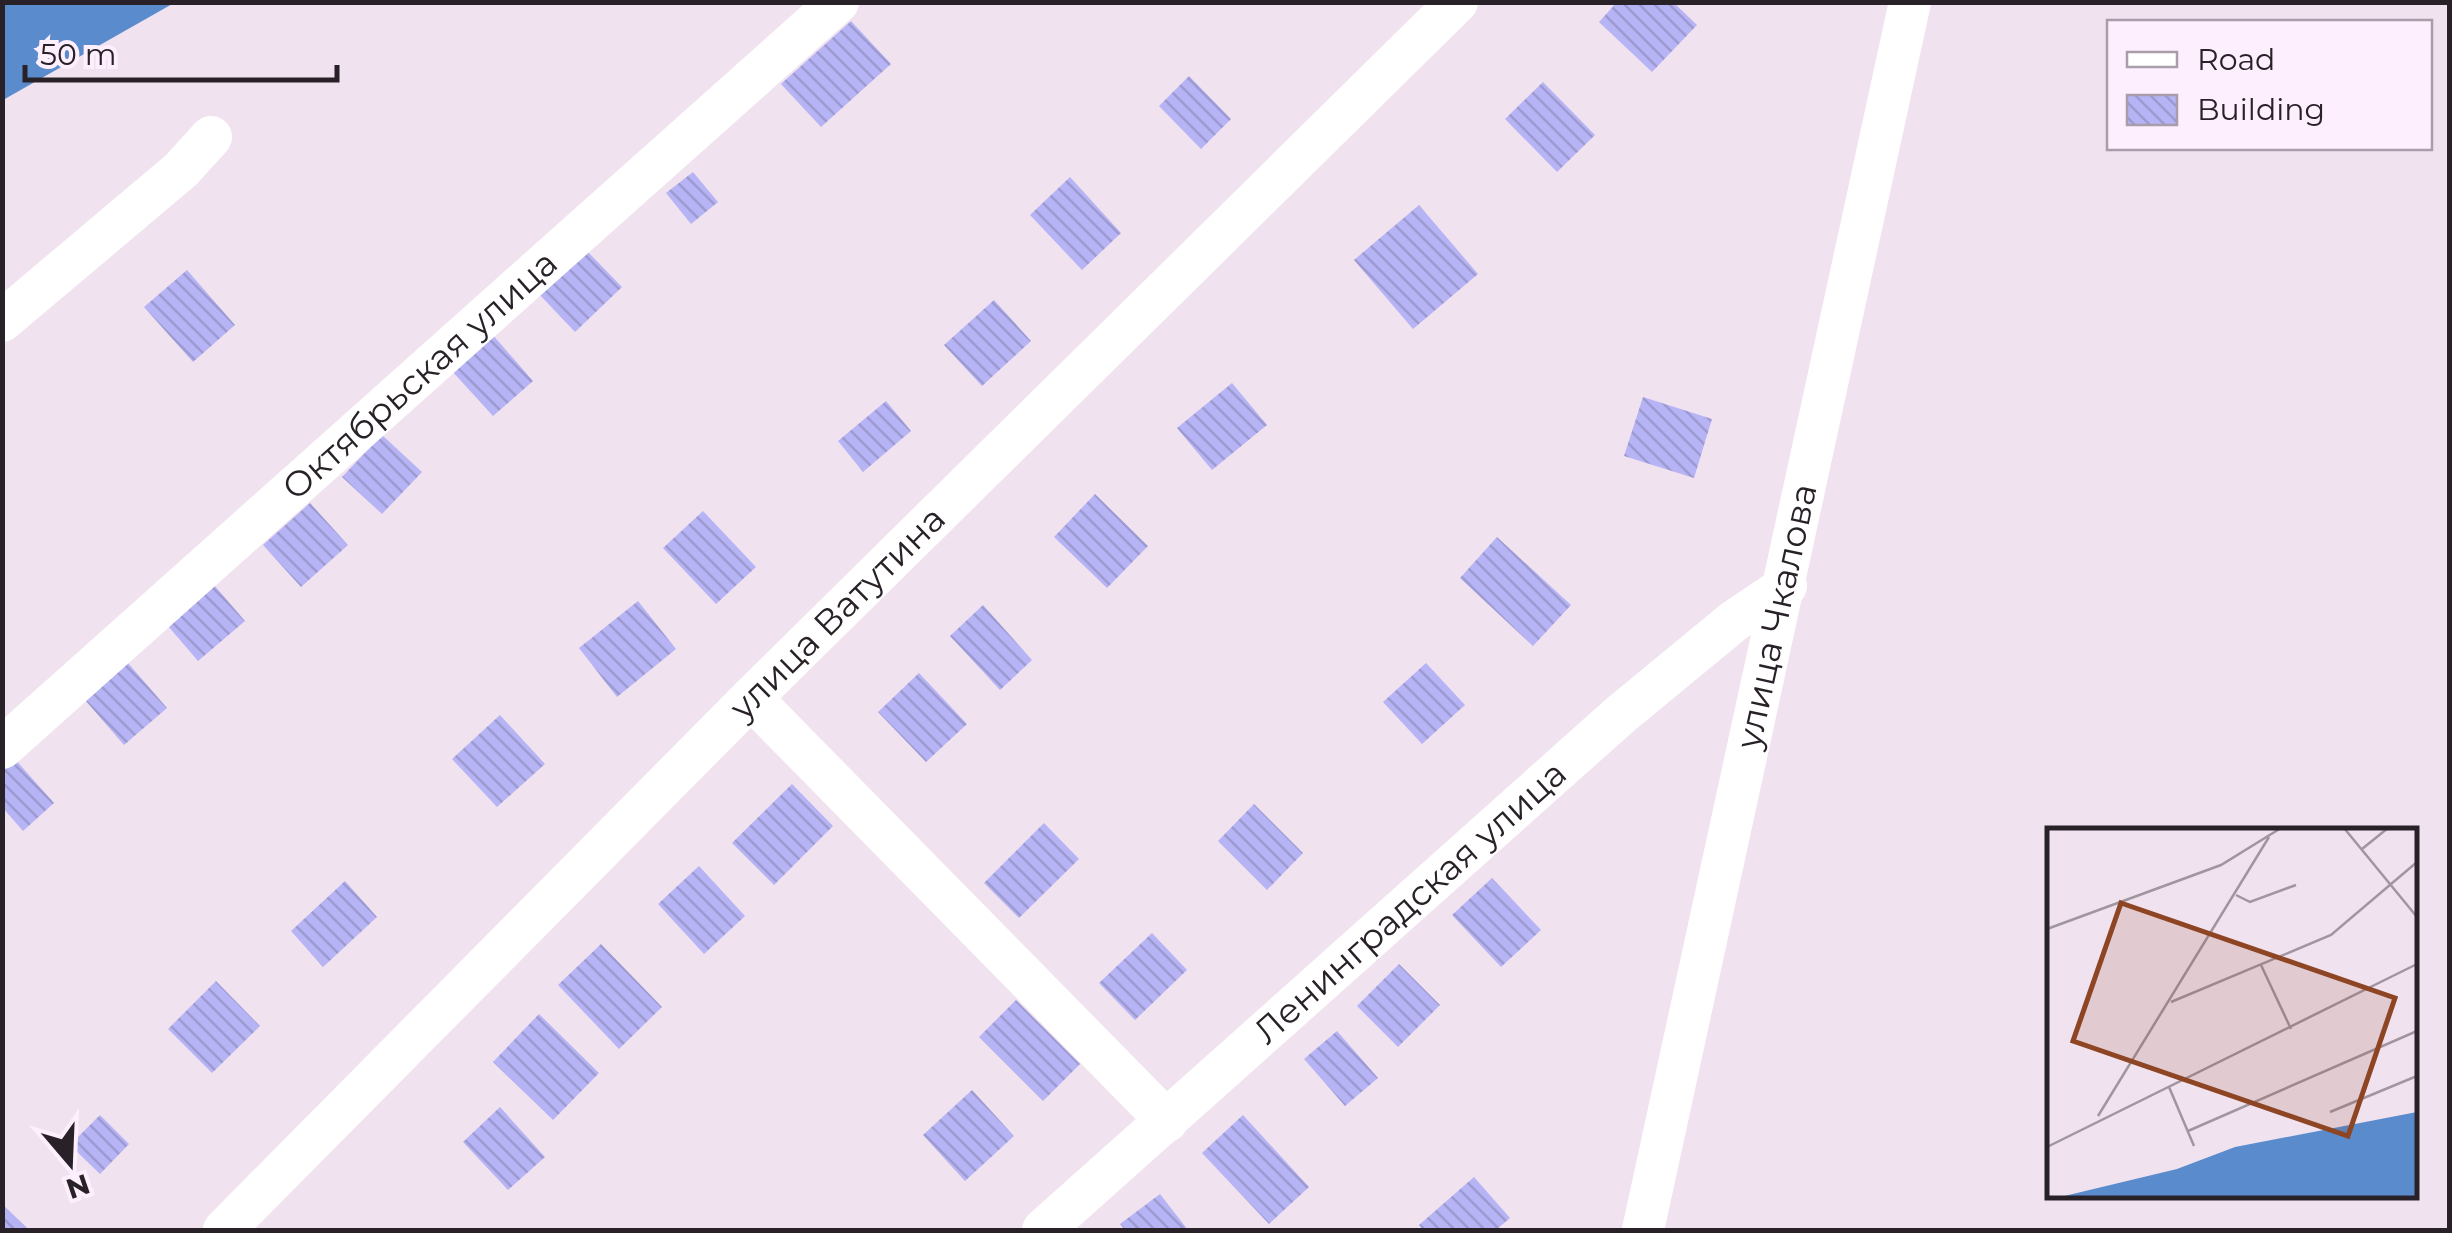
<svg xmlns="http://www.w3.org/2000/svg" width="2452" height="1233" font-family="Montserrat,sans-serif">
  <defs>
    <pattern id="building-back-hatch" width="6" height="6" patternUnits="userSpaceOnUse" patternTransform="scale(2.5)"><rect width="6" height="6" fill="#b6b4f4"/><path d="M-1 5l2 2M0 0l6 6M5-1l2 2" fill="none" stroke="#9c9ad1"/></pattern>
  </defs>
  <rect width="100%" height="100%" fill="#f1e2f0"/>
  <!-- water -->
  <path fill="#5a8ccd" d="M3,2H174V3L3,100Z"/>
  <!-- building -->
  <g fill="url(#building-back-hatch)">
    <path d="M1617,2H1673L1697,25L1652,72L1599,22Z"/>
    <path d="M851,21L891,64L821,127L781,84Z"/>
    <path d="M1189,76L1231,119L1201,149L1159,106Z"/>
    <path d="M1543,82L1595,135L1557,172L1505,119Z"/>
    <path d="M693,172L718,202L691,224L666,193Z"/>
    <path d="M1070,177L1121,233L1082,270L1030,215Z"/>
    <path d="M1419,205L1478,274L1413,329L1354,260Z"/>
    <path d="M585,249L622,287L575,332L538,293Z"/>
    <path d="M187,270L235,325L193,362L144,307Z"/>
    <path d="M994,300L1031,341L982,386L944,345Z"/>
    <path d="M492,334L533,381L493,416L451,370Z"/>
    <path d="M1232,383L1267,425L1212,470L1177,428Z"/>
    <path d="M1643,397L1712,419L1694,478L1624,456Z"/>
    <path d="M886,401L911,431L863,472L838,441Z"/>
    <path d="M382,435L422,472L382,514L342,477Z"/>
    <path d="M1095,494L1148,546L1107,588L1054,537Z"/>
    <path d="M310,503L348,545L301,587L263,545Z"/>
    <path d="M703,511L756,567L716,604L663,548Z"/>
    <path d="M1497,537L1571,605L1533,646L1460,578Z"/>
    <path d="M208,578L245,621L198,661L162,619Z"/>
    <path d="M638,601L676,649L617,697L579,648Z"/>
    <path d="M983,605L1032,660L1000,690L950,636Z"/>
    <path d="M128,663L167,708L124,745L85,700Z"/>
    <path d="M1426,663L1465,705L1422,744L1383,702Z"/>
    <path d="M919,673L967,724L926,762L878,712Z"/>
    <path d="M500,715L545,764L497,807L452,759Z"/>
    <path d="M13,757L54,803L23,831L2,807V766Z"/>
    <path d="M792,784L833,826L774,885L732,843Z"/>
    <path d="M1254,804L1303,853L1267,890L1218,841Z"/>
    <path d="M1044,823L1079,859L1019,918L984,883Z"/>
    <path d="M699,866L745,916L704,954L658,904Z"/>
    <path d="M1492,878L1541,930L1501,967L1452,915Z"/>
    <path d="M345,881L377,917L323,967L291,931Z"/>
    <path d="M1152,933L1187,970L1135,1020L1099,983Z"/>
    <path d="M601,944L662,1007L619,1049L558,985Z"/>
    <path d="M1399,964L1440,1005L1398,1047L1357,1006Z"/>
    <path d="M216,981L260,1026L212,1073L168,1029Z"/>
    <path d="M1016,1000L1080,1064L1043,1101L979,1037Z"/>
    <path d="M539,1014L599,1073L553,1120L493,1062Z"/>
    <path d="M1337,1031L1378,1078L1345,1106L1304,1059Z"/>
    <path d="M972,1090L1014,1136L965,1181L923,1135Z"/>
    <path d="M500,1107L545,1157L508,1190L463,1142Z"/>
    <path d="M100,1115L129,1144L100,1174L70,1145Z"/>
    <path d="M1243,1115L1309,1187L1269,1224L1202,1153Z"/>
    <path d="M1474,1177L1510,1218L1496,1230H1423L1419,1225Z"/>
    <path d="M1160,1194L1188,1230H1125L1120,1224Z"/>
    <path d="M2,1204L29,1230H2Z"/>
  </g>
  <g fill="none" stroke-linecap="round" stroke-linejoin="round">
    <!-- street -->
    <g stroke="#fff" stroke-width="42">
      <path d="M2,321L181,170L211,137"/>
      <path d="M751,698L1167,1121"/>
      <path id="s1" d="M2,748L838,2"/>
      <path id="s2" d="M224,1230L751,698L1457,2"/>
      <path id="s3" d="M1043,1230L1620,715L1734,621L1786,586"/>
      <path id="s4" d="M1643,1230L1910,2"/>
    </g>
  </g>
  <g text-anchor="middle" stroke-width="8" stroke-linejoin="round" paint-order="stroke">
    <!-- street labels -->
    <g font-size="35" fill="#282228" stroke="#feeffe">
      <text dy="12" stroke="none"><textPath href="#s1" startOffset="560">Октябрьская улица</textPath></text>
      <text dy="12" stroke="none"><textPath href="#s2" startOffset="870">улица Ватутина</textPath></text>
      <text dy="12" stroke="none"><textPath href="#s4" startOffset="628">улица Чкалова</textPath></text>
      <text dy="12" stroke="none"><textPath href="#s3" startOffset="492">Ленинградская улица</textPath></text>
    </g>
  </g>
  <!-- overview -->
  <g transform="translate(2047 828)">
    <rect width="370" height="370" fill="#f1e2f0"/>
    <path d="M370,284V370H9L130,341L188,319Z" fill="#5a8ccd"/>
    <path fill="none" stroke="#a195a0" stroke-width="2.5" d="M297,0L370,89M315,21L341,0M189,67L203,74L249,57M0,101L174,37L234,0M214,137L244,201M124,174L284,107L370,34M122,259L147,318M283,284L370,248M51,288L222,9M141,303L370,203M0,319L370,136"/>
    <path fill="#8d4524" fill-opacity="0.15" stroke="#8d4524" stroke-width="5" d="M74,75L348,170L301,308L26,213Z"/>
    <rect width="370" height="370" fill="none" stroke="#282228" stroke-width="5"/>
  </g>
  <!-- border -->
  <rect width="2452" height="1233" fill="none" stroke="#282228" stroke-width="10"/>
  <!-- legend -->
  <rect x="2107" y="20" width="325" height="130" fill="#feeffe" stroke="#a89da8" stroke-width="2.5"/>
  <rect x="2127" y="52" width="50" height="15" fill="#ffffff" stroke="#a89da8" stroke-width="2.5"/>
  <text x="2197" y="70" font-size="30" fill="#282228">Road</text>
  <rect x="2127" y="95" width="50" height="30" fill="url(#building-back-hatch)" stroke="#a89da8" stroke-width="2.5"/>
  <text x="2197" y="120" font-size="30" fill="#282228">Building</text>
  <!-- north arrow -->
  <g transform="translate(70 1163) rotate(161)" stroke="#feeffe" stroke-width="8" paint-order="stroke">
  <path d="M0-8L18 38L0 25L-18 38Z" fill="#282228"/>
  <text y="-15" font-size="28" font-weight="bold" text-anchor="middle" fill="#282228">N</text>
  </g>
  <!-- scale -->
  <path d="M25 65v15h312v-15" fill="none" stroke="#282228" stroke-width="5"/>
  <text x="40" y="65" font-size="30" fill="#282228" stroke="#feeffe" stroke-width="8" paint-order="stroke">50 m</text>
</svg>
